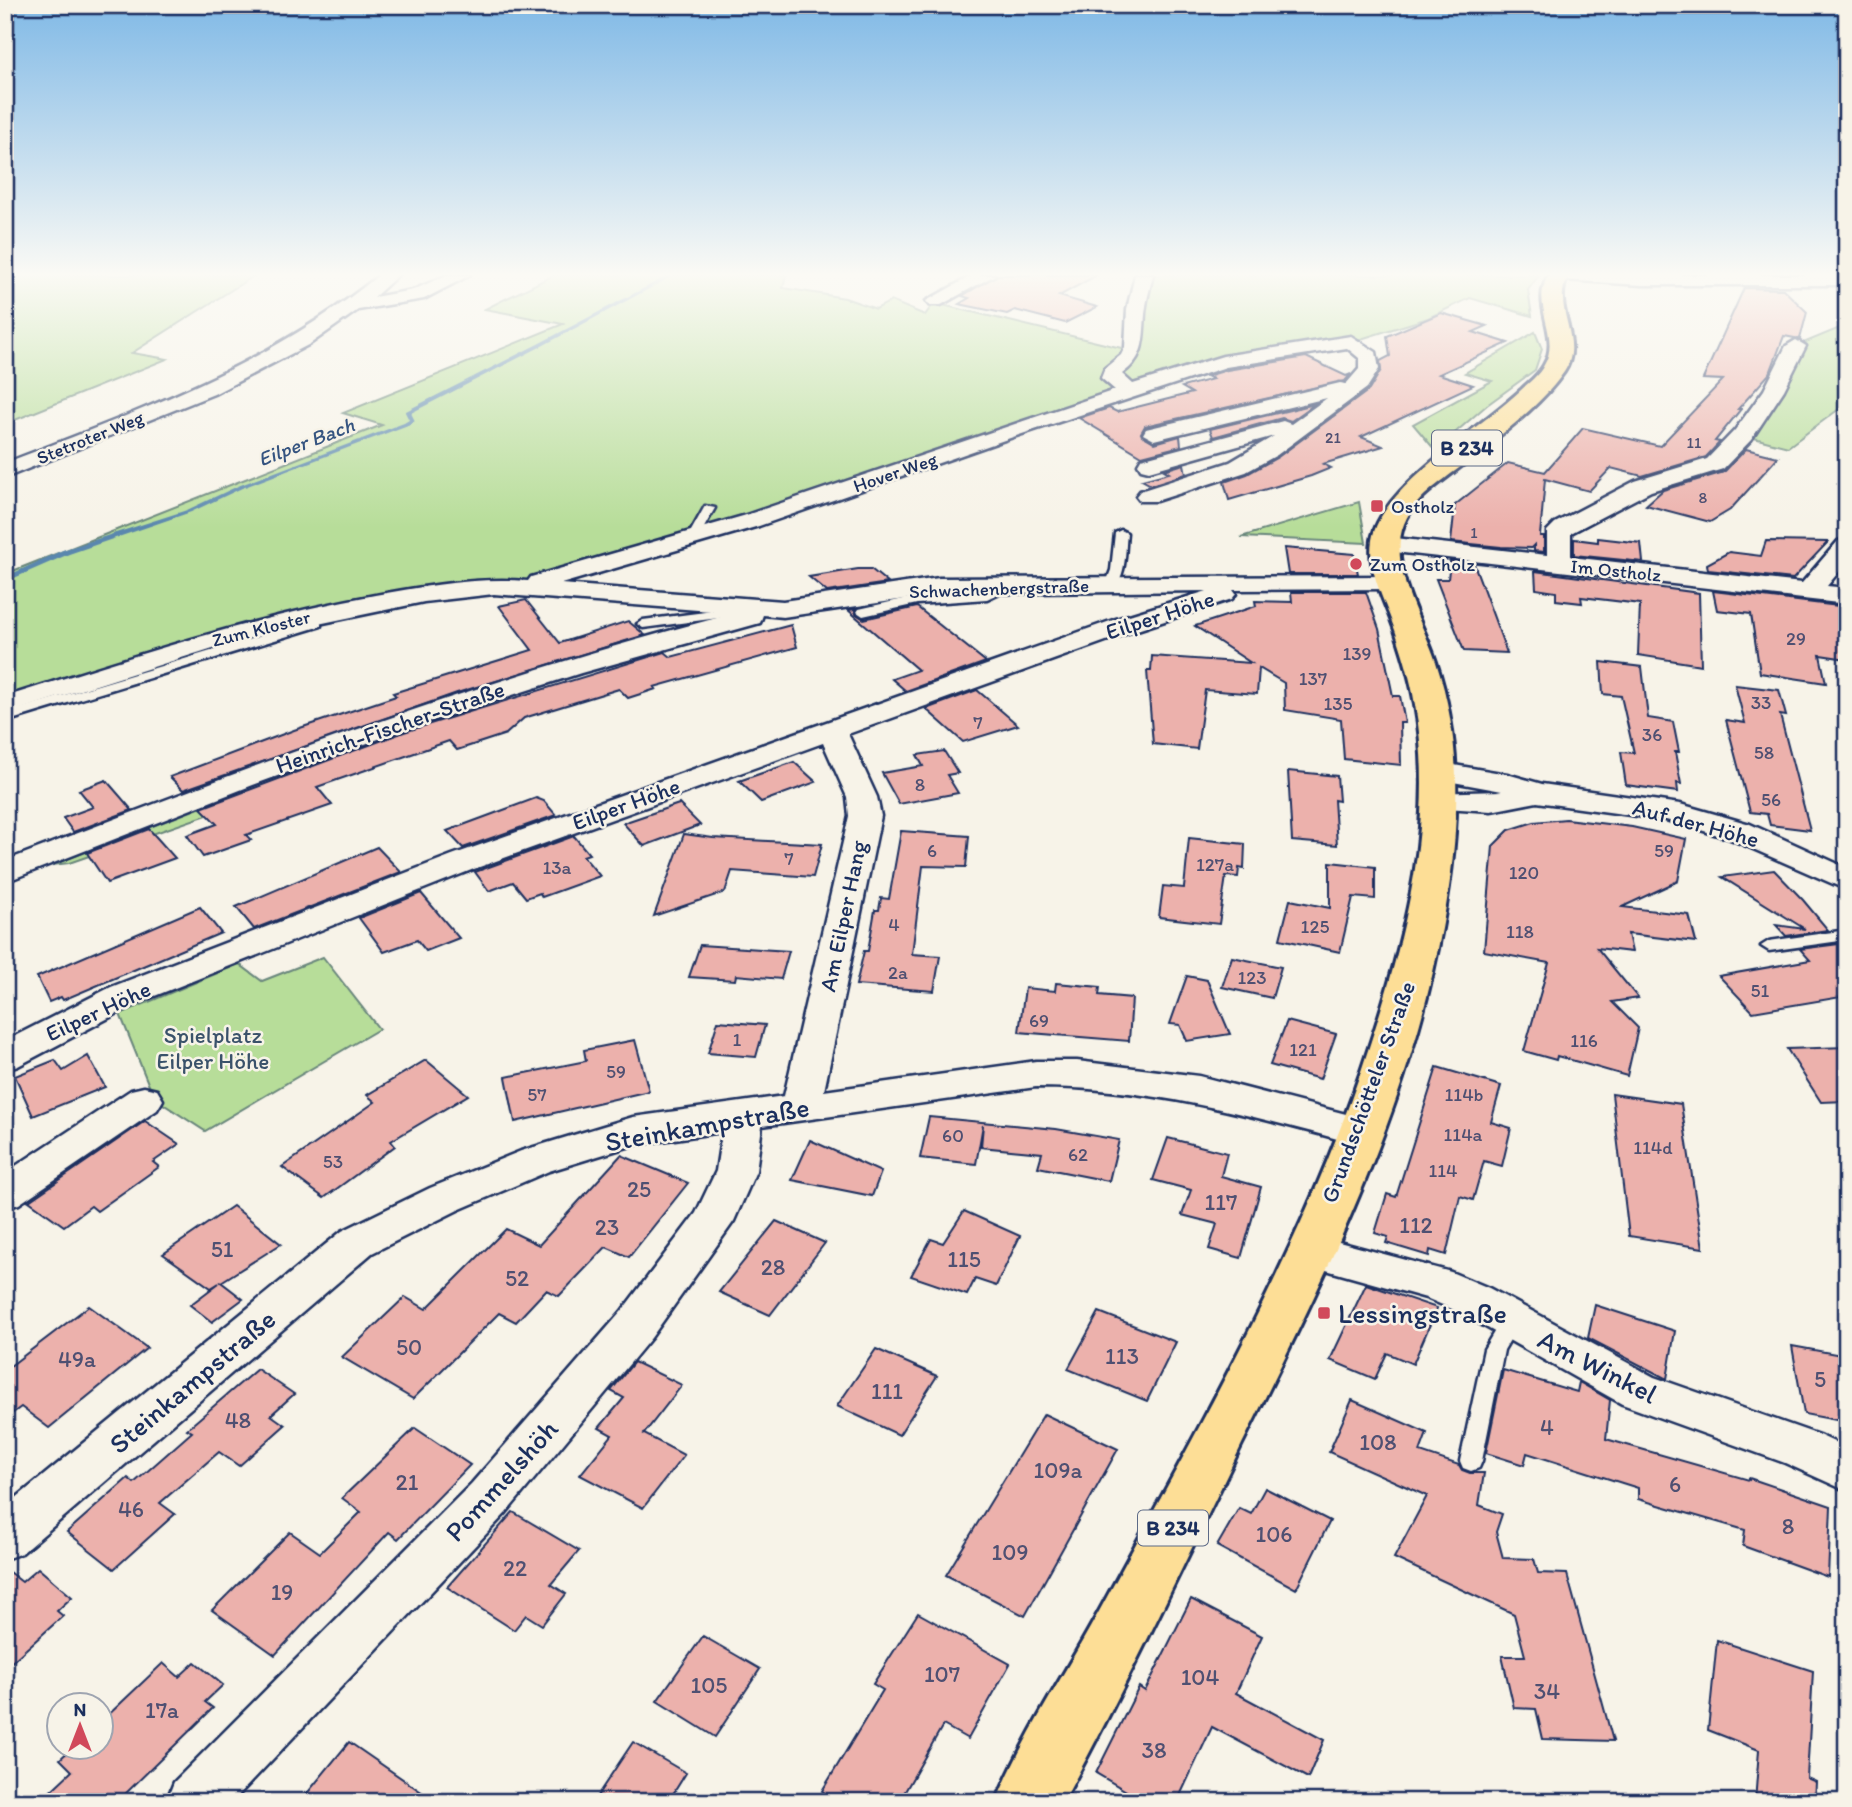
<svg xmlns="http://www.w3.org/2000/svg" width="1852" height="1807" font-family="Itim,sans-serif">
  <rect width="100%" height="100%" fill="#f7f3e8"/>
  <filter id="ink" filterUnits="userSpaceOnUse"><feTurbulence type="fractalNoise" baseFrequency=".0143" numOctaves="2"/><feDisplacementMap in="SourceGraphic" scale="14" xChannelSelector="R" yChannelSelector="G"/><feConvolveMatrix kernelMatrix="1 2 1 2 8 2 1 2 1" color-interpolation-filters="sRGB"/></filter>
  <g filter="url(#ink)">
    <!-- green -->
    <g fill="#b7dd99" stroke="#69867c" stroke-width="2">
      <path d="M5,275H255L132,353L167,359L5,424Z"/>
      <path d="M554,275H786L783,288L845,298L876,309L891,301L925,315L934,303L1134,351L1137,304L1144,275H1539L1528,290L1532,316L1470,298L1428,318L1351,342L1258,355L524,586L342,609L5,706V574L382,425L343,413L563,324L485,309Z"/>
      <path d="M1842,327L1847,328V403L1788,447L1743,435L1796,346Z"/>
      <path d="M1535,332L1542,349L1535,370L1487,405L1435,450L1413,424L1492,381L1465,373Z"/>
      <path d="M1359,502L1366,543L1241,537Z"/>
      <path d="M204,806L213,813L69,863L52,865Z"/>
      <path d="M323,957L379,1029L205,1131L154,1098L120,1014L239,964L262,981Z"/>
    </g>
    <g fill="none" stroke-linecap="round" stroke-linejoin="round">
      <!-- stream -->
      <path fill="#5a87ae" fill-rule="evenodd" d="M669,275H675L542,346L411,413L415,421L408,425L242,488L191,512L69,554L5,582V577L63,550L187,510L238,486L404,423L409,420L405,412L406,411L538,344Z"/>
    </g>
    <!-- building -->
    <g fill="#ecb1ac" stroke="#1b2f5e" stroke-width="2">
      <path d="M997,275H1097L1059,296L1097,307L1065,323L1015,310L1007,314L959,304L969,298L962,296Z"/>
      <path d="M1744,288L1783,289L1807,312L1800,339L1784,336L1770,373L1738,409H1741L1715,441L1720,442L1706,457L1642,476L1611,468L1589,491L1545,479L1540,536H1544V552L1534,551V545L1531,548L1501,547L1451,542L1455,505L1508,463L1545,472L1583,428L1660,446L1723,380L1703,379Z"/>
      <path d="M1441,313L1487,326L1473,332L1508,343L1439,374L1473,385L1361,437L1383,446L1323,464L1331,468L1311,476L1229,500L1224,482L1247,474L1278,457L1369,390L1381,370L1380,361L1390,356L1387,336Z"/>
      <path d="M1306,357L1346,376L1351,374L1345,381L1145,426L1141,433L1155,443L1180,436L1181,446L1142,456L1079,418L1109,408L1117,412L1192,393L1182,387L1213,379L1207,376L1227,370Z"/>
      <path d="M1315,404L1291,421L1282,418L1213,437L1210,429Z"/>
      <path d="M1746,449L1778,457L1730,510L1710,522L1646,505L1663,490L1724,472Z"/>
      <path d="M1184,464L1186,474L1151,485L1142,480L1169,473L1164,470Z"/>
      <path d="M1598,538L1641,543L1643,562L1574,555V539L1598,542Z"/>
      <path d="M1766,541L1828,542L1793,579L1708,570L1707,564L1729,552L1761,556Z"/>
      <path d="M1284,548L1354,554L1358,574H1288Z"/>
      <path d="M1450,561L1474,564L1507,653L1464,651L1436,579H1448Z"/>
      <path d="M858,569H871L888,583L827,592L809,577Z"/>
      <path d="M1535,571L1699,593L1701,665L1638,655L1640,604L1581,597L1582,603L1556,600V592L1536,589Z"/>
      <path d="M1713,591L1847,607V659L1820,655L1826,683L1760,673L1751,614L1717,610Z"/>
      <path d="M1291,592H1366L1379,629L1393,696H1400L1405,723H1400L1401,765L1344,759L1341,719L1285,710L1284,683L1259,668L1257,694L1205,690L1197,749L1153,744L1147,671H1151L1152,656L1251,663L1195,626L1256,606L1255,601L1292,602Z"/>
      <path d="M526,600L560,643L628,621L645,635L457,693L183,790L170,777L294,730L396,696L393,693L532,650L499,606Z"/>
      <path d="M917,607L986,662L906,691L892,679L918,670L848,610L856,609V614L864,619Z"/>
      <path d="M791,625L797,647L654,687L656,689L628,698L619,689L524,718L506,734L457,750L449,741L317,787L332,805L246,835L251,840L203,857L187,835L217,824L201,808L404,732L665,652L671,657Z"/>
      <path d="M1601,662L1642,667L1648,718L1673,722L1679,752H1675L1681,784L1677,783L1678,792L1626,785L1621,752L1634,753L1621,696L1603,694Z"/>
      <path d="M1735,685L1779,690L1786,716L1780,715L1810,830L1770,825L1767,814L1750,812L1726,720L1745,723Z"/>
      <path d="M977,690L1018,725L963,742L926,709Z"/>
      <path d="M944,751L958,773L947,775L958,793L899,804L882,773L923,766L917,755Z"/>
      <path d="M794,762L816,782L761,802L739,781Z"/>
      <path d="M1288,771L1337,776L1339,801L1334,800L1337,845L1292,841Z"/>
      <path d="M106,780L132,810L73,832L63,818L93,807L79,790Z"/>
      <path d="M536,798L544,801L556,815L463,848L447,831Z"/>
      <path d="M679,804L700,825L644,846L623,823Z"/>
      <path d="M1566,819L1632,827L1686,839L1678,881L1622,907L1689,915L1696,942L1628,934L1632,952L1597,948L1638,998L1612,1002L1638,1028L1627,1076L1557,1056L1556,1060L1524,1051L1549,963L1484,951L1493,846L1509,830L1534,822Z"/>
      <path d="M149,829L175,858L107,883L87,853Z"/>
      <path d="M901,831L969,836L966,867L923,866L912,954L940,956L934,991L856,985L864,951H868L875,910H879L881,898L889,899Z"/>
      <path d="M684,834L713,838L822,844L813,877L732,871L725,892L654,916Z"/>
      <path d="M574,836L589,854L583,856L600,876L542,897L540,893L526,898L513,882L489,891L475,872Z"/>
      <path d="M1189,838L1245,844L1244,869L1239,868L1238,877L1226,876L1219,924L1159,917L1163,886L1184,888Z"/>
      <path d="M377,847L401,872L254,929L236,907Z"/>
      <path d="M1330,862L1375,867V899L1353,897L1340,952L1280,939L1290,900L1330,908Z"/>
      <path d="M1774,870L1803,900L1828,930L1786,936L1776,925L1805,929L1722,877Z"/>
      <path d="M421,893L459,938L426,951L417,940L384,952L359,918Z"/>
      <path d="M200,907L221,933L63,1000L61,997L49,1002L37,977Z"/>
      <path d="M1839,944L1847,953V996L1753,1012L1719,976L1810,960L1800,949Z"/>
      <path d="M700,945L789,951L781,979L736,975L735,980L689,977Z"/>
      <path d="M1232,957L1281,967L1272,998L1222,987Z"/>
      <path d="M1187,976L1207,980L1230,1034L1187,1041L1180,1025L1170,1024Z"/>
      <path d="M1056,983L1100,987L1099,995L1132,998L1129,1041L1019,1032L1025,988L1055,991Z"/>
      <path d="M718,1021L765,1025L756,1057L708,1053Z"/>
      <path d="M1287,1021L1336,1034L1320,1079L1270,1065Z"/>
      <path d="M635,1040L649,1091L515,1122L506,1077L586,1061L584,1050Z"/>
      <path d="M1847,1047V1101L1821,1102L1787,1049Z"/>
      <path d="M88,1056L105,1087L33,1116L15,1076L55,1060L63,1071Z"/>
      <path d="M426,1060L468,1095L391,1141L395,1146L324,1198L282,1167L375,1102L367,1095Z"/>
      <path d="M1437,1067L1501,1086L1491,1122L1511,1128L1502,1166L1484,1161L1473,1200L1460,1196L1446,1255L1430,1250L1429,1256L1386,1243L1388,1237L1375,1233L1387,1194L1396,1197Z"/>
      <path d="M1612,1094L1681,1104L1703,1248L1629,1236Z"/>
      <path d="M929,1117L1056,1129L1119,1140L1109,1181L1038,1167L1042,1153L981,1147L983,1125L976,1164L920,1158Z"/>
      <path d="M145,1121L179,1144L153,1162L159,1167L97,1211L91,1206L64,1226L29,1201Z"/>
      <path d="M1168,1138L1227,1153L1221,1176L1261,1187L1241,1258L1209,1249L1217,1224L1182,1215L1191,1190L1153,1180Z"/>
      <path d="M810,1140L881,1172L872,1196L792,1180Z"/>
      <path d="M621,1155L688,1183L629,1257L606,1247L559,1296L546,1290L516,1322L499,1313L413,1399L342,1357L405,1297L426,1309L506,1229L539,1245Z"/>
      <path d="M233,1206L281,1244L221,1282L243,1299L212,1322L190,1305L219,1283L211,1288L163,1254Z"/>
      <path d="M964,1211L1020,1236L996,1286L975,1279L967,1295L911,1276L931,1239L943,1243Z"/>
      <path d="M776,1221L825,1243L770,1315L719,1292Z"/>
      <path d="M1366,1284L1437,1308L1413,1364L1387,1353L1375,1379L1330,1360Z"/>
      <path d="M1595,1305L1675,1331L1667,1379L1588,1338Z"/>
      <path d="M89,1306L147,1348L49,1428L21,1407L5,1419V1370Z"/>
      <path d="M1099,1312L1176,1342L1147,1401L1068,1369Z"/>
      <path d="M1792,1346L1847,1356V1422L1804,1414Z"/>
      <path d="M876,1349L937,1376L899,1435L837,1406Z"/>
      <path d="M634,1362L682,1385L644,1434L684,1455L643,1508L580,1475L612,1435L599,1428L624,1398L611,1391Z"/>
      <path d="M257,1369L294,1394L271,1415L285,1425L239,1466L219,1452L160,1503L175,1514L114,1569L67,1532L128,1478L134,1483L192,1432L187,1429Z"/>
      <path d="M1503,1370L1577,1392L1579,1382L1610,1400L1606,1439L1749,1480V1478L1831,1506L1828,1577L1743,1546L1745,1530L1638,1499V1488L1527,1453L1524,1465L1486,1453Z"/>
      <path d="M1352,1400L1427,1433L1420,1452L1459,1465L1462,1470L1470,1473H1484L1479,1505L1502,1514L1496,1532L1503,1558L1534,1559L1538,1573L1567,1574L1613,1741L1543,1739L1536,1709L1514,1708L1502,1656H1525L1514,1614L1394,1558L1427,1496L1329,1452Z"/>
      <path d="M1044,1414L1118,1449L1025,1616L946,1575Z"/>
      <path d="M415,1428L470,1465L398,1539L389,1532L275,1655L212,1610L290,1532L320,1553L361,1512L342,1498Z"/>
      <path d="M1265,1488L1330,1521L1296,1589L1217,1546L1239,1508L1251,1514Z"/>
      <path d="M513,1512L579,1551L551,1584L566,1594L542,1625L526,1615L514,1630L447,1587Z"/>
      <path d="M38,1568L72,1597L57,1611L63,1616L5,1668V1569L22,1582Z"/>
      <path d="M1191,1599L1262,1636L1236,1693L1324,1740L1308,1778L1212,1727L1177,1802H1145L1096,1773L1139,1687L1145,1691Z"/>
      <path d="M918,1613L1010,1664L968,1739L943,1725L899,1802H840L822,1791L883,1690L873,1684Z"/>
      <path d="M703,1636L760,1669L715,1737L657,1701Z"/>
      <path d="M1717,1640L1813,1671L1807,1778L1816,1782L1815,1802H1755L1759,1750L1708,1730Z"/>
      <path d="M195,1662L223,1685L205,1702L213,1708L117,1802H39L72,1771L60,1759L73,1747H102V1721L163,1663L179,1677Z"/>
      <path d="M349,1742L436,1802H300Z"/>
      <path d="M633,1742L686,1773L668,1802H593Z"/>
    </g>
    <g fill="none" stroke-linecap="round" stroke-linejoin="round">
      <!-- lane casing -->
      <g stroke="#1b2f5e" stroke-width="5">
        <g id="lane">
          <path d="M705,506L715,508L696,542H688L686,540Z"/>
          <path d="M1121,530L1127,533C1125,548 1127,580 1112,587L1106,583L1111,570L1115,533Z"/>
          <path d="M1008,580L1014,584L1012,587L987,599L917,604L863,616L857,612L859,609L917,596L984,592Z"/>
          <path d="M752,606L758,610L756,613L643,628L637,624L643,620Z"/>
          <path d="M317,619L321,620V626L5,722V713Z"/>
          <path d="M1847,930V940L1769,951L1761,946L1769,941Z"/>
          <path d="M1511,1313L1518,1315L1521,1321L1504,1350L1482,1461L1479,1468L1471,1471L1463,1468L1460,1461L1484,1349L1504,1315Z"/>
        </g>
      </g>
      <!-- street casing -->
      <g stroke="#1b2f5e" stroke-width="5">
        <g id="street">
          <path d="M379,275H398L374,297L413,290L447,275H470L424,299L358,310L310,344L214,394L5,478V463C137,412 268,366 379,275Z"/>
          <path d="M973,275H995L941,305H929L926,301Z"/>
          <path d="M1135,275H1153C1150,288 1146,301 1145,314C1143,341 1145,357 1122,374L1133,384L1223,356L1351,336L1376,352L1379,369L1367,388L1277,455L1246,472L1156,501H1140L1136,496L1140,491L1230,462L1274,436L1149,471L1141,469L1138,464L1141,459L1283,421L1291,424L1327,398L1154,440L1143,434L1146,429L1340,383L1346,384L1359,369V358L1347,348L1226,367L1013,437L759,526L561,584L783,601L939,578L1401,576L1405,581L1401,586L1392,589L1233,590L1236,594L1232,599L1131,632L848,734L877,797L881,816L824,1091L1036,1061H1077L1199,1076L1373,1121L1378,1131L1373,1141L1359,1145C1252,1115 1148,1087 1036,1087L762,1126L756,1171L734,1221L651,1338L506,1513L232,1802H166L174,1782L472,1483L621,1312L696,1213L716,1171L722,1132L634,1145L549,1171L458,1210L372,1253L22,1553L5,1559V1507L342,1231L430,1188L521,1151L633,1117L784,1096L849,816L847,797L823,743L474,869L137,1003L18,1066L5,1070V1041L111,987L452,855L1113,620L1207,591L939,594L783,617L763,615L760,623L581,673L403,730L253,785L5,882V861C246,768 485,677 736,613L494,594L424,602L232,642L5,714V697C128,658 248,618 375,595C426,586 476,577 528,581L531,577L743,516L1115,390L1101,378L1105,368L1121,355L1125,347L1127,309Z"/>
          <path d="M1555,275H1847V285H1642L1564,280Z"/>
          <path d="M1796,340L1806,346L1784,390L1751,440L1723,469L1651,491L1571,533V557L1802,583L1838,541L1847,539V562L1827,586L1847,588V604L1386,551L1377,549L1374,544L1377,539L1386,537L1547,555V531L1555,523L1635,481L1707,459L1735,430L1764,390L1786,346Z"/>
          <path d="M1442,763L1507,774L1542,784L1680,804L1750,824L1847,868V890L1728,838L1666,820L1537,802L1491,811L1430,807L1426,800L1430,793L1502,791L1431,778L1427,772L1431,766Z"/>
          <path d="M144,1087L157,1090L163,1100L157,1110L19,1204L5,1208V1173L131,1090Z"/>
          <path d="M1309,1234L1451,1272L1489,1288L1654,1377L1819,1435L1847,1448V1491L1785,1463L1622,1404L1459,1312L1426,1298L1294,1261L1288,1250L1294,1239Z"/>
        </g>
      </g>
      <!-- primary casing -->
      <g stroke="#1b2f5e" stroke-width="6">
        <path id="primary" d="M1549,275H1569C1549,306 1586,340 1564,372C1539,408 1497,437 1464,464C1443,481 1414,498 1404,524C1387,567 1423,621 1436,662C1470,764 1456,869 1433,972C1395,1138 1317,1293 1242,1444C1184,1564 1127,1685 1063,1802H996C1024,1734 1067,1671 1102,1606C1200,1425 1309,1237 1371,1041C1406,934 1436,818 1415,705C1411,679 1403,654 1395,630C1385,601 1367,571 1372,540C1381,487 1481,428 1521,390C1528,383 1539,375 1544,365C1562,336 1529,304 1549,275Z"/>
      </g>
      <!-- lane -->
      <use href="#lane" fill="#f7f3e8" fill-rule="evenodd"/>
      <!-- street -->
      <use href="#street" fill="#f7f3e8" fill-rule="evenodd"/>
      <!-- primary -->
      <use href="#primary" fill="#fdde96" fill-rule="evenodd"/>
    </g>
  </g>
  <!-- sky -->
  <linearGradient id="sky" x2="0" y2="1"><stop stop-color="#80b9e6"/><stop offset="0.52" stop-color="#fbfaf5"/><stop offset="1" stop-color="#fbfaf5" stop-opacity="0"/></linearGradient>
  <rect width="1852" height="528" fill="url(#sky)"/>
  <!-- markers -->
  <g fill="#d1495b" stroke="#f7f3e8" stroke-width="2.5">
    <rect x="1370" y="499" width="14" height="14" rx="3.5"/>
    <circle cx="1356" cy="564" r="7"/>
    <rect x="1317" y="1306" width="14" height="14" rx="3.5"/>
  </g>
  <g text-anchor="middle" stroke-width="5" stroke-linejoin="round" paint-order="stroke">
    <!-- far-number labels -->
    <g font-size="16" fill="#4f5072">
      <text x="1333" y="443">21</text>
      <text x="1694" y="448">11</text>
      <text x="1703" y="503">8</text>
      <text x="1474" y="538">1</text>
    </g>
    <!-- far-street labels -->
    <g font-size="19" fill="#1b2f5e" stroke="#f7f3e8">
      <text transform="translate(90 437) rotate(-22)" y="7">Stetroter Weg</text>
      <text transform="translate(895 472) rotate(-19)" y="7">Hover Weg</text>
      <text transform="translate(1616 570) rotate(6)" y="7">Im Ostholz</text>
      <text transform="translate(999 588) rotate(-2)" y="7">Schwachenbergstraße</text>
      <text transform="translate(261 628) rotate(-14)" y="7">Zum Kloster</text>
    </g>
    <!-- far-poi labels -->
    <g font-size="19" fill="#1b2f5e" stroke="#f7f3e8" text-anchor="start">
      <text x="1391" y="513">Ostholz</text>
      <text x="1370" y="571">Zum Ostholz</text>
    </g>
    <!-- number labels -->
    <g font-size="19" fill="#4f5072">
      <text x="1796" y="645">29</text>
      <text x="1357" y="660">139</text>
      <text x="1313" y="685">137</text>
      <text x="1761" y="709">33</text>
      <text x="1338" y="710">135</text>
      <text x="978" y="729">7</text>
      <text x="1652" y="741">36</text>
      <text x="1764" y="759">58</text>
      <text x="920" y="791">8</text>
      <text x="1771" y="806">56</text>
      <text x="932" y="857">6</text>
      <text x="1664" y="857">59</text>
      <text x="789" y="865">7</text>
      <text x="1215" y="871">127a</text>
      <text x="557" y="874">13a</text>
      <text x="1524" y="879">120</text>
      <text x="894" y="931">4</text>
      <text x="1315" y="933">125</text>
      <text x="1520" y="938">118</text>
      <text x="898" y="979">2a</text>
      <text x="1252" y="984">123</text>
      <text x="1760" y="997">51</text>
      <text x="1039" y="1027">69</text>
      <text x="737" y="1046">1</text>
      <text x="1584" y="1047">116</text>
      <text x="1303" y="1056">121</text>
      <text x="616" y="1078">59</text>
      <text x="537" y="1101">57</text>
      <text x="1464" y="1101">114b</text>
      <text x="1463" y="1141">114a</text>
      <text x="953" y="1142">60</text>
      <text x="1653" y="1154">114d</text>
      <text x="1078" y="1161">62</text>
      <text x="333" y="1168">53</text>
      <text x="1443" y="1177">114</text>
    </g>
    <!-- far-water labels -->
    <g font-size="21" font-style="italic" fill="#355480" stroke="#f7f3e8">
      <text transform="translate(306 442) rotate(-21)" y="7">Eilper Bach</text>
    </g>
    <!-- shield labels -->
    <g fill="#f7f3e8" stroke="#5d6a87" stroke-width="2">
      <rect x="1432" y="430.5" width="70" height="35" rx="5"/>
      <rect x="1138" y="1510.5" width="70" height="35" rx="5"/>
    </g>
    <g font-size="21" font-weight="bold" fill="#1b2f5e">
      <text x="1467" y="455">B 234</text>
      <text x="1173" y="1535">B 234</text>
    </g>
    <!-- street labels -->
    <g font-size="23" fill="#1b2f5e" stroke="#f7f3e8">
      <text transform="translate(1160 615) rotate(-18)" y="8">Eilper Höhe</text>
      <text transform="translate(390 727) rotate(-19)" y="8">Heinrich-Fischer-Straße</text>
      <text transform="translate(626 804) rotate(-20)" y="8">Eilper Höhe</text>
      <text transform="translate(1696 823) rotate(15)" y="8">Auf der Höhe</text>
      <text transform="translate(843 916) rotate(-78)" y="8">Am Eilper Hang</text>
      <text transform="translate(98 1011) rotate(-25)" y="8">Eilper Höhe</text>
      <text transform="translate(1368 1092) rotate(-70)" y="8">Grundschötteler Straße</text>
    </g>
    <!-- park labels -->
    <g font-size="23" fill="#3a526a" stroke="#f7f3e8">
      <text x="213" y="1043">Spielplatz<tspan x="213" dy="26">Eilper Höhe</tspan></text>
    </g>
    <!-- near-number labels -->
    <g font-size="23" fill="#4f5072">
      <text x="639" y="1197">25</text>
      <text x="1221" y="1210">117</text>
      <text x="1416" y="1233">112</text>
      <text x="607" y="1235">23</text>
      <text x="222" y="1257">51</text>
      <text x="964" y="1267">115</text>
      <text x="773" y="1275">28</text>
      <text x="517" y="1286">52</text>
      <text x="409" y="1355">50</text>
      <text x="1122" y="1364">113</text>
      <text x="77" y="1367">49a</text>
      <text x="1820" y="1387">5</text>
      <text x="887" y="1399">111</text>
      <text x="238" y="1428">48</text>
      <text x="1547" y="1435">4</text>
      <text x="1378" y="1450">108</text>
      <text x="1058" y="1478">109a</text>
      <text x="407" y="1490">21</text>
      <text x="1675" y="1492">6</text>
      <text x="131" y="1517">46</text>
      <text x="1788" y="1534">8</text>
      <text x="1274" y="1542">106</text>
      <text x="1010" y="1560">109</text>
      <text x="515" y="1576">22</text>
      <text x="282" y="1600">19</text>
      <text x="942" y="1682">107</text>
      <text x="1200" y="1685">104</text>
      <text x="709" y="1693">105</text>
      <text x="1547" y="1699">34</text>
      <text x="162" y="1718">17a</text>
      <text x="1154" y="1758">38</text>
    </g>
    <!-- near-street labels -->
    <g font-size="28" fill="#1b2f5e" stroke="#f7f3e8">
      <text transform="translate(707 1124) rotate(-10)" y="10">Steinkampstraße</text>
      <text transform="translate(1598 1366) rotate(27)" y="10">Am Winkel</text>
      <text transform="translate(192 1381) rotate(-40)" y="10">Steinkampstraße</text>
      <text transform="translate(501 1480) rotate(-48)" y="10">Pommelshöh</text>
    </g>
    <!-- near-poi labels -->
    <g font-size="28" fill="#1b2f5e" stroke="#f7f3e8" text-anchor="start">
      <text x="1338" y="1323">Lessingstraße</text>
    </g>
  </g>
  <!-- margin -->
  <rect width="1852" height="1807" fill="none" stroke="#f7f3e8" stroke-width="28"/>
  <rect x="14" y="14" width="1824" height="1779" fill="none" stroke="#1b2f5e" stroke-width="2.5" filter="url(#ink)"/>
  <!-- north arrow -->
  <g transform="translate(80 1726)"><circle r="33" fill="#f7f3e8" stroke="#9fa5b1" stroke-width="2"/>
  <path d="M0-5L12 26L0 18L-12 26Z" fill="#d1495b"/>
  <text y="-10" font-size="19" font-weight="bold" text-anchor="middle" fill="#1b2f5e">N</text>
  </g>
</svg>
